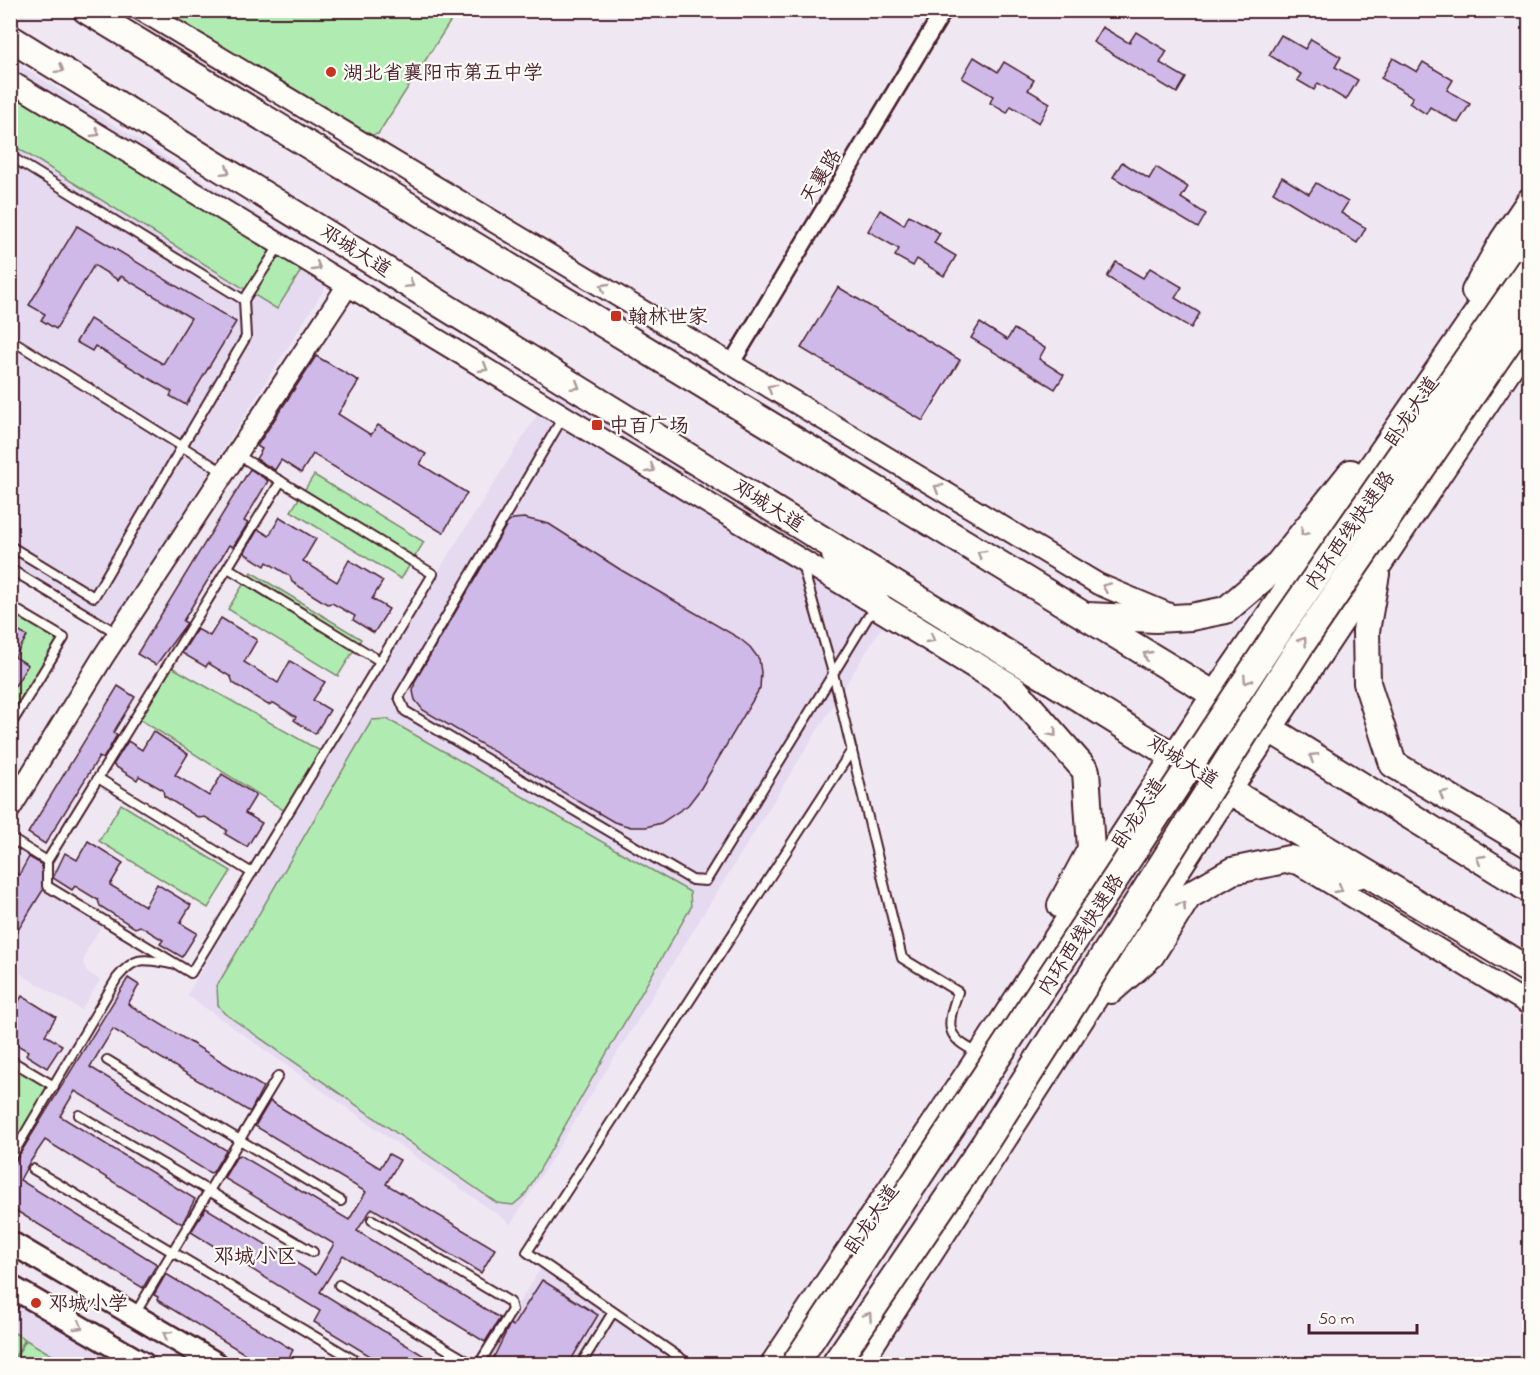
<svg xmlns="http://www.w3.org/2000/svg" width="1540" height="1375" font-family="'Indie Flower','LXGW WenKai TC',sans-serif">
  <rect width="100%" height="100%" fill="#efe8f3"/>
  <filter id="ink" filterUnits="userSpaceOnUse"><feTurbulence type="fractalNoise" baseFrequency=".0167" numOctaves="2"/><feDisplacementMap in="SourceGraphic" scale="12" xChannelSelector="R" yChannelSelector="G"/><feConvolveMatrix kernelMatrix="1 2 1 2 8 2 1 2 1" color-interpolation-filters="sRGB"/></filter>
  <g filter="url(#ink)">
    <!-- built -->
    <g fill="#e5daf0">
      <path d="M10,59L339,266L110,629L11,569Z"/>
      <path d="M552,391L896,604L511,1224L187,995L449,554Z"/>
      <path d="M22,845L47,861V887L105,921L88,948L83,962L87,972L100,980L81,1010L11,968L10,863Z"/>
      <path d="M544,1263L666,1348L655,1364H480Z"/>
      <path d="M10,1274L112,1332L166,1364H11Z"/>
    </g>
    <!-- green -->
    <g fill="#b0ecb1" stroke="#7d866e" stroke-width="1.5">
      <path d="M156,11H457L378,134L366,136Z"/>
      <path d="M10,81L307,261L277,309L11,144Z"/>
      <path d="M314,475L424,542L401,579L291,511Z"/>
      <path d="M251,572L361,639L338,676L228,609Z"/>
      <path d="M11,606L64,638L11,728Z"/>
      <path d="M168,665L324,753L288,813L136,717Z"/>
      <path d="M387,719L690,892L691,907L525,1195L513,1205L497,1203L224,1013L218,1005L217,986L372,720Z"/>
      <path d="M121,804L231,871L208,908L99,841Z"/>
      <path d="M10,1060L54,1086L17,1149L11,1145Z"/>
      <path d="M11,1331L25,1339L11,1364Z"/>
      <path d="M26,1340L52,1355L47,1364H12Z"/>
    </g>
    <!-- building -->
    <g fill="#ceb9e9" stroke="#4a1f2b" stroke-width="1.5">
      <path d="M1102,27L1129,43L1136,32L1167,51L1160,63L1186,78L1177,93L1093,42Z"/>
      <path d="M1281,35L1305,49L1311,39L1341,57L1335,67L1358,80L1346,100L1318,83L1314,90L1297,80L1301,74L1269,55Z"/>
      <path d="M974,57L998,72L1004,62L1034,80L1028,90L1050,103L1039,123L1011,106L1007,113L990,103L993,96L962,78Z"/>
      <path d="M1393,58L1417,72L1423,62L1453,80L1447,90L1470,104L1458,123L1430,107L1426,114L1409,103L1413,97L1381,78Z"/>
      <path d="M1122,162L1149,179L1156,167L1188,187L1181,198L1206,214L1198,228L1113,177Z"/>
      <path d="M1282,177L1309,194L1316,183L1348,202L1341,213L1366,228L1357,243L1273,192Z"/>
      <path d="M880,210L904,225L909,215L940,233L934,243L956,256L944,276L917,259L913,266L895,256L899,249L868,231Z"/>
      <path d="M77,226L236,322L186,405L170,396L172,392L95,346L92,351L76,342L90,319L163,364L191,318L121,276L118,280L94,265L56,329L41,320L45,314L29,305Z"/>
      <path d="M1116,262L1143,278L1150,268L1182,287L1175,298L1200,313L1191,328L1107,277Z"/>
      <path d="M838,287L960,360L923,421L801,348Z"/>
      <path d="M980,323L1007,340L1014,329L1045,348L1039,359L1064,375L1055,389L971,338Z"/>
      <path d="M316,356L359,381L338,414L371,435L378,425L426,454L420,464L467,493L443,533L313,454L301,473L281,460L275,470L256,459L262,449L257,446Z"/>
      <path d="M250,469L268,481L244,521L248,523L233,547L229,545L183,621L187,623L156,665L137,654Z"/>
      <path d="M280,517L316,539L303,561L337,582L349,560L383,581L372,599L389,609L374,633L353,620L355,616L332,603L327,604L292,582L290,576L267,562L265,566L244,553L258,529L269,536Z"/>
      <path d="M524,518L549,524L621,570L739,638L750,647L759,659L761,672L760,688L701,788L688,805L661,823L646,827H631L614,822L423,710L415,700L413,691L415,681L507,524L513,519Z"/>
      <path d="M221,618L257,640L244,662L278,683L290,661L325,682L313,700L330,710L315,734L294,720L296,717L274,703L268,705L233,683L231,677L208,663L206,667L182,653L197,629L210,636Z"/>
      <path d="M10,627L27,636L15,657L28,665L10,694Z"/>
      <path d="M118,686L135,697L113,733L117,735L103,759L99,757L45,844L28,833Z"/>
      <path d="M153,731L188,754L175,775L209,796L222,774L256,795L245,813L262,823L247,847L225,834L227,830L205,817L199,818L164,796L163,790L139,776L137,780L113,765L128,741L142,750Z"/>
      <path d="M88,841L123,863L110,885L145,906L157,884L191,905L180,923L197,933L182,957L160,944L163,940L140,926L135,928L100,906L98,900L75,886L72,890L53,878L65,853L77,860Z"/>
      <path d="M29,857L41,864L43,890L10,943V870L19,875Z"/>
      <path d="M128,978L139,985L128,1004L263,1087L250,1112L113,1029L90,1067L226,1150L213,1172L210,1173L75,1091L60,1116L195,1199L182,1224L45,1140L28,1165L20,1180L157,1264L143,1288L10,1207V1170Z"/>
      <path d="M22,996L56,1017L45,1035L62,1045L47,1068L26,1055L28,1051L10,1041V1016Z"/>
      <path d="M270,1101L380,1168L389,1154L400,1160L386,1184L495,1249L481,1273L372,1208L357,1231L500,1318L485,1342L343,1255L320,1292L439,1365H385L314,1322L320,1311L191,1232L206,1208L316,1275L334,1244L224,1178L237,1156L240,1155L349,1220L366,1192L255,1126Z"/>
      <path d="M166,1274L293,1350L285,1365H263L157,1300L158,1297L154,1295Z"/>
      <path d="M542,1280L598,1315L568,1365H490L510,1324L513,1326Z"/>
    </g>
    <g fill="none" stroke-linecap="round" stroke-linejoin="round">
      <!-- service casing -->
      <g stroke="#4a1f2b" stroke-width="12">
        <g id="service">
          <path d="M10,156L244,300L246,337L94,597L10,546"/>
          <path d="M244,300L279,246"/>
          <path d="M10,339L223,472"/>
          <path d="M563,417L399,697L405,711L692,880L706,881L868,617L878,610"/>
          <path d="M802,564L833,673L902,958L958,992C947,1025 943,1037 979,1053"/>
          <path d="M228,568L380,661"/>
          <path d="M10,569L117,633"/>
          <path d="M10,606L64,638L10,726"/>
          <path d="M98,778L252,873"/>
          <path d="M10,838L47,861V886L191,973L433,574L238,455"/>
          <path d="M47,861L281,481"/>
          <path d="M10,1060L54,1086"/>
          <path d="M107,1060L341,1201"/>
          <path d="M79,1115L313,1252"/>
          <path d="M10,1159L117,978C136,955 143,959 171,964"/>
          <path d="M33,1169L361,1364"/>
          <path d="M372,1220L510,1302L512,1310L479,1364"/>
          <path d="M339,1285L472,1364"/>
          <path d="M10,1311L21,1294"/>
          <path d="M135,1314L278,1076"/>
          <path d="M581,1364L613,1312"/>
          <path d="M689,1364L527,1252L852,750"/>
        </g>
      </g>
      <!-- minor casing -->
      <g stroke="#4a1f2b" stroke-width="20">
        <path id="minor" d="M731,364L944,10"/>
      </g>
      <!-- tertiary casing -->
      <g stroke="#4a1f2b" stroke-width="24">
        <g id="tertiary">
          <path d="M141,10L1098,584L1174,616"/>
          <path d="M10,81L868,600"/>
          <path d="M10,809L103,657L348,285"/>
          <path d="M1302,866L1530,1005"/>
        </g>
      </g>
      <!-- secondary casing -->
      <g stroke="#4a1f2b" stroke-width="26">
        <g id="secondary">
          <path d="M10,1242L217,1364"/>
          <path d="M10,1286L144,1364"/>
        </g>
      </g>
      <!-- trunk casing -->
      <g stroke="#4a1f2b" stroke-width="30">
        <g id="trunk">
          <path d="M86,10L1215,695L1530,890"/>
          <path d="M10,38L1228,790L1530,971"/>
          <path d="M1475,291L1503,241L1530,201"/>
          <path d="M835,555L881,608L1014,689L1086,771L1091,849L1061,905"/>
          <path d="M1376,574L1366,631L1367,683L1393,764L1530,845"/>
          <path d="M1087,616L1156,619L1191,617L1226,610L1276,567L1351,473"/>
          <path d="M1111,990L1151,955L1188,896L1232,871L1289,859L1358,875"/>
          <path d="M774,1364L982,1054L1215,695L1530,237"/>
          <path d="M858,1364L1228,790L1530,336"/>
        </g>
      </g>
      <!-- service -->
      <use href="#service" stroke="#fdfcf7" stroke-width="8"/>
      <!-- minor -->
      <use href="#minor" stroke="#fdfcf7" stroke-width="15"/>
      <!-- tertiary -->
      <use href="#tertiary" stroke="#fdfcf7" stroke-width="20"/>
      <!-- secondary -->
      <use href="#secondary" stroke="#fdfcf7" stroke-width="21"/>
      <!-- trunk -->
      <use href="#trunk" stroke="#fdfcf7" stroke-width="26"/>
      <!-- trunk-bridge casing -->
      <g stroke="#4a1f2b" stroke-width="30" stroke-linecap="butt">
        <g id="trunk-bridge">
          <path d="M795,1364L1282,626L1530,268"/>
          <path d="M835,1364L985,1143L1299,648L1530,310"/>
        </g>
      </g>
      <!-- trunk-bridge -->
      <use href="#trunk-bridge" stroke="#fdfcf7" stroke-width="26"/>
    </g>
    <!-- one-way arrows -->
    <defs><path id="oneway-chevron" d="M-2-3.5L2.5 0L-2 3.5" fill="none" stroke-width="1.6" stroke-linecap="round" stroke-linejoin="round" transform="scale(1.5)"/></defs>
    <g stroke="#ac999b">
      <use href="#oneway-chevron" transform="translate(60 69) rotate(32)"/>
      <use href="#oneway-chevron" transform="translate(96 133) rotate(31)"/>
      <use href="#oneway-chevron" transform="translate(226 171) rotate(32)"/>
      <use href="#oneway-chevron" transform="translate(317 267) rotate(31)"/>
      <use href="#oneway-chevron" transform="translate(410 284) rotate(32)"/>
      <use href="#oneway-chevron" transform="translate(604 287) rotate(-149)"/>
      <use href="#oneway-chevron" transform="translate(484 368) rotate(31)"/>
      <use href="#oneway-chevron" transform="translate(576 386) rotate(32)"/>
      <use href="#oneway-chevron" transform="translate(771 388) rotate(-149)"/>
      <use href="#oneway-chevron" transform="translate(651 469) rotate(31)"/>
      <use href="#oneway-chevron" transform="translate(938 488) rotate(-149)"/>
      <use href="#oneway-chevron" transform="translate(1304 532) rotate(128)"/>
      <use href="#oneway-chevron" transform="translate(981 554) rotate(-149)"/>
      <use href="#oneway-chevron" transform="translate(1106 587) rotate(-156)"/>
      <use href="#oneway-chevron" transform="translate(931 639) rotate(31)"/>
      <use href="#oneway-chevron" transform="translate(1303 641) rotate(-56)"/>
      <use href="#oneway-chevron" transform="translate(1147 655) rotate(-149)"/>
      <use href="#oneway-chevron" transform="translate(1247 680) rotate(123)"/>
      <use href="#oneway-chevron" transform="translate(1053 733) rotate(49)"/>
      <use href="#oneway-chevron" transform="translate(1313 757) rotate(-148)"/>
      <use href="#oneway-chevron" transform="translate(1443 794) rotate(-149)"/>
      <use href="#oneway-chevron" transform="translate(1480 859) rotate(-149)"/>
      <use href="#oneway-chevron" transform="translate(1339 889) rotate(31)"/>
      <use href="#oneway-chevron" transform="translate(1182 905) rotate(-58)"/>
      <use href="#oneway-chevron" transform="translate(868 1316) rotate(-56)"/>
      <use href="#oneway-chevron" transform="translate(79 1326) rotate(30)"/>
      <use href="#oneway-chevron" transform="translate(167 1335) rotate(-149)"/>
    </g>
  </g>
  <!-- markers -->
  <g fill="#c8321e" stroke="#fdfcf7" stroke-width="2">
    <circle cx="331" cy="72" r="6"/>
    <rect x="610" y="310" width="12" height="12" rx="3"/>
    <rect x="591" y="419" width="12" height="12" rx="3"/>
    <circle cx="36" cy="1303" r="6"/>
  </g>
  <g text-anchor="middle" stroke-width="4.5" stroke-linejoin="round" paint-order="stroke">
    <!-- poi labels -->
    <g font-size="20" fill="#4a1f2b" stroke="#fdfcf7" text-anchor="start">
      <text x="343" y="79">湖北省襄阳市第五中学</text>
      <text x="628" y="323">翰林世家</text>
      <text x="609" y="432">中百广场</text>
      <text x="48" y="1310">邓城小学</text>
    </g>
    <!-- street labels -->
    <g font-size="20" fill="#4a1f2b" stroke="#fdfcf7">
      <text transform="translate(820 176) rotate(-59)" y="7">天襄路</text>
      <text transform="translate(356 250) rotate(32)" y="7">邓城大道</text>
      <text transform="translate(1411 411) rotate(-56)" y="7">卧龙大道</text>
      <text transform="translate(769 505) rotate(32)" y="7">邓城大道</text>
      <text transform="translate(1349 530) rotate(-55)" y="7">内环西线快速路</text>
      <text transform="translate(1183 761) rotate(32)" y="7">邓城大道</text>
      <text transform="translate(1138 813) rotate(-57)" y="7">卧龙大道</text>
      <text transform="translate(1080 934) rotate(-57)" y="7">内环西线快速路</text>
      <text transform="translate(871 1219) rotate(-56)" y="7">卧龙大道</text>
    </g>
    <!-- neighbourhood labels -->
    <g font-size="21" fill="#4a1f2b" stroke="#fdfcf7">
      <text x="255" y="1263">邓城小区</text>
    </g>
  </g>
  <!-- margin -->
  <rect width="1540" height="1375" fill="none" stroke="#fdfcf7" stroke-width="36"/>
  <rect x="18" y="18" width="1504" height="1339" fill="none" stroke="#4a1f2b" stroke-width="2" filter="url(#ink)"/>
  <!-- scale -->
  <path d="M1309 1324v9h108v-9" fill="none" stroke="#4a1f2b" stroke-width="3"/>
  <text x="1318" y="1324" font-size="18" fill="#4a1f2b" stroke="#fdfcf7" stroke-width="4.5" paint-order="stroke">50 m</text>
</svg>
